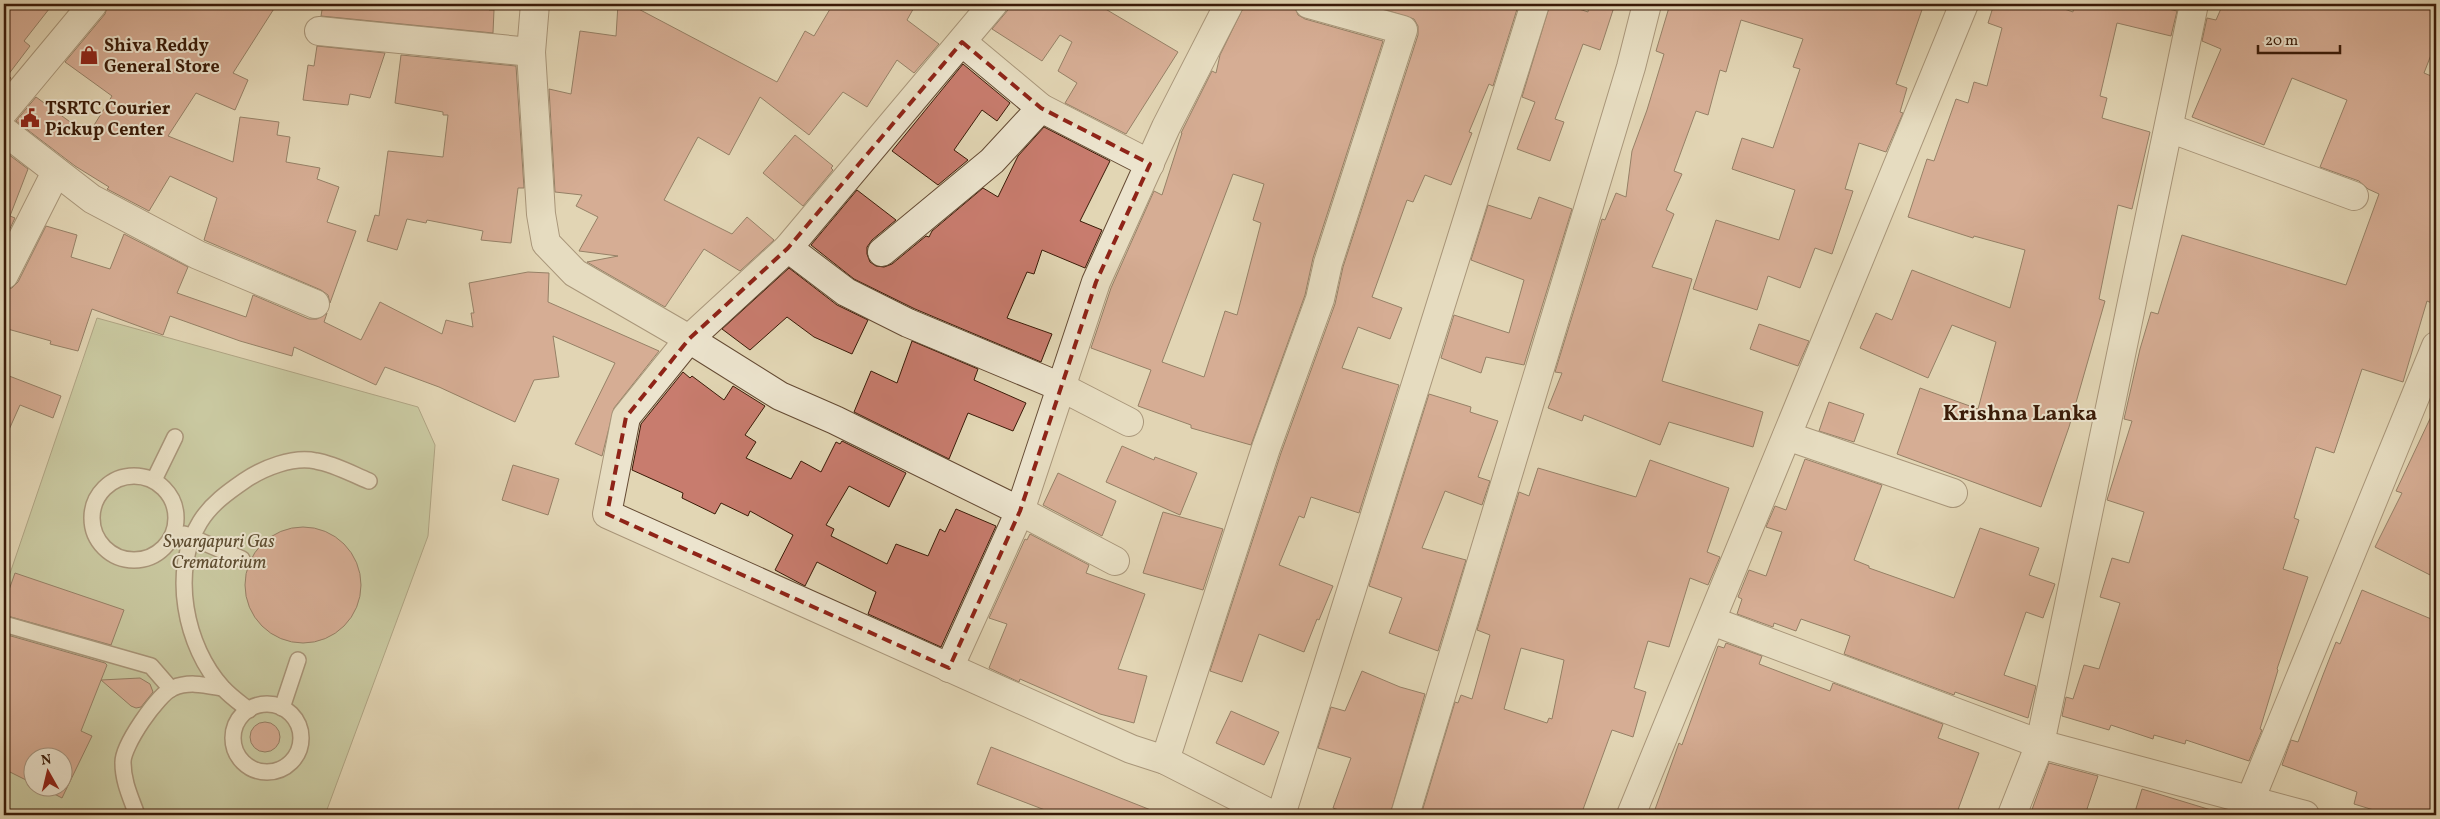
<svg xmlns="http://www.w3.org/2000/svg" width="2440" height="819" font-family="Vollkorn,serif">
  <rect width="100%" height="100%" fill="#e2d6b4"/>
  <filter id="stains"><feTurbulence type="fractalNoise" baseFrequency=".004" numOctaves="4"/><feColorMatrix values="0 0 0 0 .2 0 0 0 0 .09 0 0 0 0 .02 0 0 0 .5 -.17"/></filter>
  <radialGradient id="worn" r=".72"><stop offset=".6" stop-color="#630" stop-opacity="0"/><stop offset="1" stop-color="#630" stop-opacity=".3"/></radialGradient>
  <!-- green -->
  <path fill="#b0be8f" stroke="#756c4c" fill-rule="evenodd" d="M97,318L418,407L435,445L428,536L325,815H4V591ZM32,756H62V786H32Z"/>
  <!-- building -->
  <g fill="#c87c6e" stroke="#3a1b08" fill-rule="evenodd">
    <path d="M4,4H53L24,41L30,46L8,75L11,78L4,87Z"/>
    <path d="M108,4H277L233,73L248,80L235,110L196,93L168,136L233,162L240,117L279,122L277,135L290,137L286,162L320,168L317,179L339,187L327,222L356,231L330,303L328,295L321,290L204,240L217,198L170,176L149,211L107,189L109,187L75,166L16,121L36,97L88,135L112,96L65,62L105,14Z"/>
    <path d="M323,4H489V10H494L493,33L321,16Z"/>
    <path d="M618,4H629L777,82L805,31L814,36L833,4H916L907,20L939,44L914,73L897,60L867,107L843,92L809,135L760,97L729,155L698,137L664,200L732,234L747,217L774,240L740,271L704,249L665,307L587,262L618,256L579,251L598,217L576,206L582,195L555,192L549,89L571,94L580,31L616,36Z"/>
    <path d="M1013,4H1097L1178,52L1126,134L1065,103L1077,83L1058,71L1072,42L1060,35L1042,61L992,29Z"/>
    <path d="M1245,4H1294L1298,15L1305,19L1383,41L1313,258L1305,295L1251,445L1191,428V425L1138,406L1151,370L1091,348L1111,288L1154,191L1162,195L1182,133H1181L1212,71L1216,73L1220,55ZM1233,174L1264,184L1253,220L1261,223L1237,315L1225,311L1204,377L1162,362Z"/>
    <path d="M1367,4H1511L1518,6L1493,86L1489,84L1469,132L1472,133L1451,185L1425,175L1413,202L1407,200L1372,297L1402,308L1390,339L1358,327L1342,368L1399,385L1359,513L1311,497L1304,518L1299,516L1279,565L1333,586L1319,620L1317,619L1304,652L1259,634L1242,682L1210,671L1281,453L1335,304L1343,267L1418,35V26L1414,19Z"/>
    <path d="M1550,4H1564L1588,12L1589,4H1615L1600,50L1583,44L1555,119L1564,122L1550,161L1517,149L1535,102L1522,97Z"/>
    <path d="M1670,4H1924L1896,84L1907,88L1900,112L1903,113L1886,152L1859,143L1845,189L1853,191L1832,254L1815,248L1800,288L1768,276L1757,310L1693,289L1716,220L1779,240L1795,190L1732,169L1742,138L1773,148L1800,69L1793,67L1803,39L1741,20L1726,72L1720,70L1708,115L1696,111L1674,171L1682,174L1666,210L1674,214L1652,267L1692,279L1662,381L1763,412L1753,447L1669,422L1660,445L1584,415L1582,421L1548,408L1562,373L1555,372L1602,219L1605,220L1616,193L1626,197L1632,151L1647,110L1664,54L1656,51Z"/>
    <path d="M1994,4H2050L2073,12L2074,4H2145L2177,11L2171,36L2117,23L2100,96L2107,98L2102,118L2150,132L2132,209L2118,205L2099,299L2105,301L2069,427L2041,507L1897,454L1920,388L1978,409L1996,342L1952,325L1928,378L1860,348L1876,313L1892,320L1912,270L2010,308L2025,250L1974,236L1973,238L1908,217L1927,159L1934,161L1956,99L1968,103L1974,82L1987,86L2002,28L1988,23Z"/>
    <path d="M2223,4H2436V42L2424,73L2436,78V305L2427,301L2403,382L2362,369L2334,453L2316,447L2294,518L2299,520L2283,569L2308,577L2277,669L2278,670L2260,729L2262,730L2249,761L2186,740L2185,744L2154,735L2153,739L2111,725L2109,730L2062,716L2066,697L2073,699L2084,665L2099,669L2120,603L2100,597L2112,558L2129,563L2144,512L2107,500L2132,421L2124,419L2140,349L2151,312L2158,314L2182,235L2346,285L2379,194L2368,189L2359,181L2320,167L2347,100L2292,78L2264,145L2192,117L2221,49L2202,41L2207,18L2216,20Z"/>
    <path d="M317,46L385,53L370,98L350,94L348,105L303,100L308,65L314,66Z"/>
    <path d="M401,55L516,66L524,188H518L511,243L481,240L483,231L427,220L426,223L407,219L397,250L367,241L375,215L379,216L388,151L443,157L448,115H443V112L395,103Z"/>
    <path d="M963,64L1010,103L997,121L982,110L954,150L968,160L938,185L892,151Z"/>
    <path d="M1044,127L1110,161L1080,221L1102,230L1085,268L1042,250L1034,274L1027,272L1007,318L1052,334L1041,362L915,309L854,279L811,245L857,190L896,220L872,240L867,247V254L870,262L876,266L884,267L892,264L926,236L929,237L932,231L983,188L998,197L1018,156Z"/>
    <path d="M795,135L833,166L831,168L833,170L803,206L763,173Z"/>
    <path d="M4,151L28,169L10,216L15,218L4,241Z"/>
    <path d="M1539,197L1572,209L1524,365L1486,357L1481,373L1441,358L1454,315L1509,333L1524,280L1471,260L1488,205L1531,219Z"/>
    <path d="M46,226L77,235L71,257L110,269L124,234L188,267L177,293L246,317L253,295L309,319H317L327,313L324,322L361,340L380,302L442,334L446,320L473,327L471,313H474L469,283L528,272L549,273L548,302L659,351L614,408L602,456L575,444L615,363L553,336L559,377L534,380L515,422L439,387L385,367L376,385L294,347L292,356L240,341L170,316L163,335L92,309L78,351L50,344L51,341L4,328V290L12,288L18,282Z"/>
    <path d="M789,268L837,305L868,320L852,354L814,337L787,317L750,350L722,329Z"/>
    <path d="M1759,324L1809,341L1798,366L1750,349Z"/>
    <path d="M912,341L978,369L974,380L1026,403L1013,431L968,413L949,459L854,412L871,371L897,383Z"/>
    <path d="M683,372L690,378L692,376L724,400L733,386L765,406L745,435L756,442L746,458L791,479L801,461L821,472L836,442L840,444L842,441L906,473L889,507L849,486L826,525L834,529L831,536L887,564L896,544L928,556L940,529L945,532L956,509L996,526L941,647L868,614L876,592L817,562L805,586L775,570L793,535L750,511L748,516L721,503L715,514L682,498L683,493L632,470L641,424Z"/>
    <path d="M4,374L61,396L53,418L20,405L4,441Z"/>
    <path d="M1429,394L1471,407L1470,412L1498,421L1478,477L1490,481L1482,505L1445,491L1422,548L1466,560L1438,651L1389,633L1402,598L1369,586Z"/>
    <path d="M1829,402L1864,414L1854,442L1819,431Z"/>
    <path d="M2436,406V578L2375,547L2402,493L2396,491Z"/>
    <path d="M1122,446L1154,460L1155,457L1197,473L1180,515L1106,482Z"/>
    <path d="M1805,459L1882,485L1854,560L1869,566V568L1954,598L1980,528L2039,548L2029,575L2055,584L2043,618L2026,612L2004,675L2036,686L2028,718L1955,692L1954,695L1844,654L1850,636L1801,619L1796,631L1774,623L1773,627L1737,614L1742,599L1738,597L1749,570L1766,576L1782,532L1766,527L1775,506L1786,510Z"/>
    <path d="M1650,460L1729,488L1707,552L1720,557L1708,585L1690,578L1669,647L1648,641L1634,688L1646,692L1633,737L1612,730L1581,815H1421L1455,702L1458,703L1461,695L1472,699L1490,635L1477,630L1519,492L1529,496L1538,468L1636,497ZM1521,648L1564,660L1552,719L1549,718L1547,723L1504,709Z"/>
    <path d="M513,465L559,479L548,515L502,500Z"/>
    <path d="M1058,473L1116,501L1102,536L1043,505Z"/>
    <path d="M1163,512L1223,529L1203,590L1143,573Z"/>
    <circle cx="303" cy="585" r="58"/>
    <path d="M1030,534L1089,565L1086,573L1145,594L1118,669L1147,676L1134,723L1100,714L1020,679L1019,682L989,668L1007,624L989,618L1025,539L1027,540Z"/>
    <path d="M15,573L124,610L111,645L4,615V604Z"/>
    <path d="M2362,590L2436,621V815H2390L2354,804L2357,792L2282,765L2291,740L2298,742L2323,675L2336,642L2340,644Z"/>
    <path d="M4,634L105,663L107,665L81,731L92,736L62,798L39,786H62V756H32V783L4,769Z"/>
    <path d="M1726,643L1762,656L1759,664L1830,691L1833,683L1943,724L1938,738L1979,753L1956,815H1653L1679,743L1682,745L1718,646L1724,648Z"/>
    <path d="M1362,671L1400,687L1425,694L1390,815H1354L1333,808L1351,758L1318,748L1331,707L1345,711Z"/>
    <path d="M140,678L150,684L153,692L141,707L136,708L131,706L101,680Z"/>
    <path d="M1231,711L1279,732L1264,765L1216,743Z"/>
    <circle cx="265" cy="737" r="15"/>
    <path d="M991,747L1161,814V815H1058L977,784Z"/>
    <path d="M2049,763L2098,776L2085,815H2030Z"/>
    <path d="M2142,789L2211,810L2210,815H2134Z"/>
  </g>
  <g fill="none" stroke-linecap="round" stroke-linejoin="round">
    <!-- lane casing -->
    <g stroke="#644a33" stroke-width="18">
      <g id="lane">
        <circle cx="134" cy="518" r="42"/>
        <path d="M154,480L175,437"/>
        <path d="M184,534L242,559"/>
        <path d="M4,624L151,666L171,689"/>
        <circle cx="267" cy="738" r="34"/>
        <path d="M282,708L298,660"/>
        <path d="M249,710C240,703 230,696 223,688C185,647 170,570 200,522C211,504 228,492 244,481C263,468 293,456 316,461C334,464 352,474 369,481"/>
        <path d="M137,815C131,798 123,782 123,763C122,746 158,694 173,688C189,681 205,685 222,688"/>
      </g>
    </g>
    <!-- street casing -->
    <g stroke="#644a33" stroke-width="30">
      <g id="street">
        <path d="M535,4L531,52L541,214L546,243L575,273L689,339L780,396L835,420L1020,511L949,668"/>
        <path d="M993,4L788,248L689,339L626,417L607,514L1131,749L1165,760L1273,815"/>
        <path d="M2194,4L2040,744L2305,815"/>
        <path d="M319,31L531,52"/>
        <path d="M962,42L1041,108L1150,164"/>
        <path d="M4,111L93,4"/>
        <path d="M2169,128L2354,196"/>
        <path d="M4,131L92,199L198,255L315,304"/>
        <path d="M788,248L846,292L908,323L1061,387L1129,422"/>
        <path d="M882,252L992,161L1041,108"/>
        <path d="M4,275L56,172"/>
        <path d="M1787,436L1953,493"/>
        <path d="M1115,561L1020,511L1096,282L1166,127L1229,4"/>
        <path d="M1712,621L2040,744L2012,815"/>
        <path d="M1165,760L1266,448L1320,299L1328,263L1403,30L1309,4"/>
        <path d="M1281,815L1535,4"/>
        <path d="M1405,815L1631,67L1647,4"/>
        <path d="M1631,815L1964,4"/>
        <path d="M2244,815L2436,346"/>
      </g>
    </g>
    <!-- lane -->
    <use href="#lane" stroke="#ece4ce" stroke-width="15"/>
    <!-- street -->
    <use href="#street" stroke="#ece4ce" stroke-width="28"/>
  </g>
  <!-- marked area -->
  <path d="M0 0H2440V819H0ZM962,42L1041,108L1150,164L1096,282L1020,511L949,668L607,514L626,417L689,339L788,248Z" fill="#e2d6b4" fill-opacity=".55" fill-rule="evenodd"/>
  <path fill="none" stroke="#8f2418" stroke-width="4" stroke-dasharray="10 6" stroke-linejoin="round" d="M962,42L1041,108L1150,164L1096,282L1020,511L949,668L607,514L626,417L689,339L788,248Z"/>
  <!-- icons -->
  <defs>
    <g id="shop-bare" transform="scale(1.5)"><path d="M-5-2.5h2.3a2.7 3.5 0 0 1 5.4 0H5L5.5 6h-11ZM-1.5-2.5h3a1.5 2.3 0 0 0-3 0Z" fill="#8f2418" stroke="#ece4ce" stroke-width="2.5" paint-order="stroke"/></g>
    <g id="civic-bare" transform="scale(1.5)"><path d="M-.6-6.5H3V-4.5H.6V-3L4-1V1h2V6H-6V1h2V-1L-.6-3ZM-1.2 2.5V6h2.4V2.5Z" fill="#8f2418" stroke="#ece4ce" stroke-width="2.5" paint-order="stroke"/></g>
  </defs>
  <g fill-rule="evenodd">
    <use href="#shop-bare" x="89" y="55"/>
    <use href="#civic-bare" x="30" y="118"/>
  </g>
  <g text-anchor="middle" stroke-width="4" stroke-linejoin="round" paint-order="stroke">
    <!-- poi labels -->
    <g font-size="18" font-weight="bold" fill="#3a1b08" stroke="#ece4ce" text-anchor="start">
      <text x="104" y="51">Shiva Reddy<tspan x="104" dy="21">General Store</tspan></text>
      <text x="45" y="114">TSRTC Courier<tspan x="45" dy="21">Pickup Center</tspan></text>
    </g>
    <!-- park labels -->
    <g font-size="18" font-style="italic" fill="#5d4c30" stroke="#ece4ce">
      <text x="219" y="547">Swargapuri Gas<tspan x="219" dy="21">Crematorium</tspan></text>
    </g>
    <!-- district labels -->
    <g font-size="22" font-weight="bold" fill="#3a1b08" stroke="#ece4ce">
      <text x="2020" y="420">Krishna Lanka</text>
    </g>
  </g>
  <!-- margin -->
  <rect width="2440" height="819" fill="none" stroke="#e2d6b4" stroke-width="20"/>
  <rect x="5" y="5" width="2430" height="809" fill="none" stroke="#3a1b08" stroke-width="2.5"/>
  <rect x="10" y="10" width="2420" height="799" fill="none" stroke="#3a1b08"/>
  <!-- north arrow -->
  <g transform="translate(48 772) rotate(352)"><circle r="24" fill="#ece4ce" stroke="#a5947f"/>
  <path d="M0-4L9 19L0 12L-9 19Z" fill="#8f2418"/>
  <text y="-8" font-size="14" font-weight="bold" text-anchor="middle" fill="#3a1b08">N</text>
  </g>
  <!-- scale -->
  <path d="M2258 45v8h82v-8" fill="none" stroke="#3a1b08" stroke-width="2.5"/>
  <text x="2265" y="45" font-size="15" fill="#3a1b08" stroke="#ece4ce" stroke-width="4" paint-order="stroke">20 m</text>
  <rect width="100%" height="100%" filter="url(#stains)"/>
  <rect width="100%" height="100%" fill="url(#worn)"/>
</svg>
